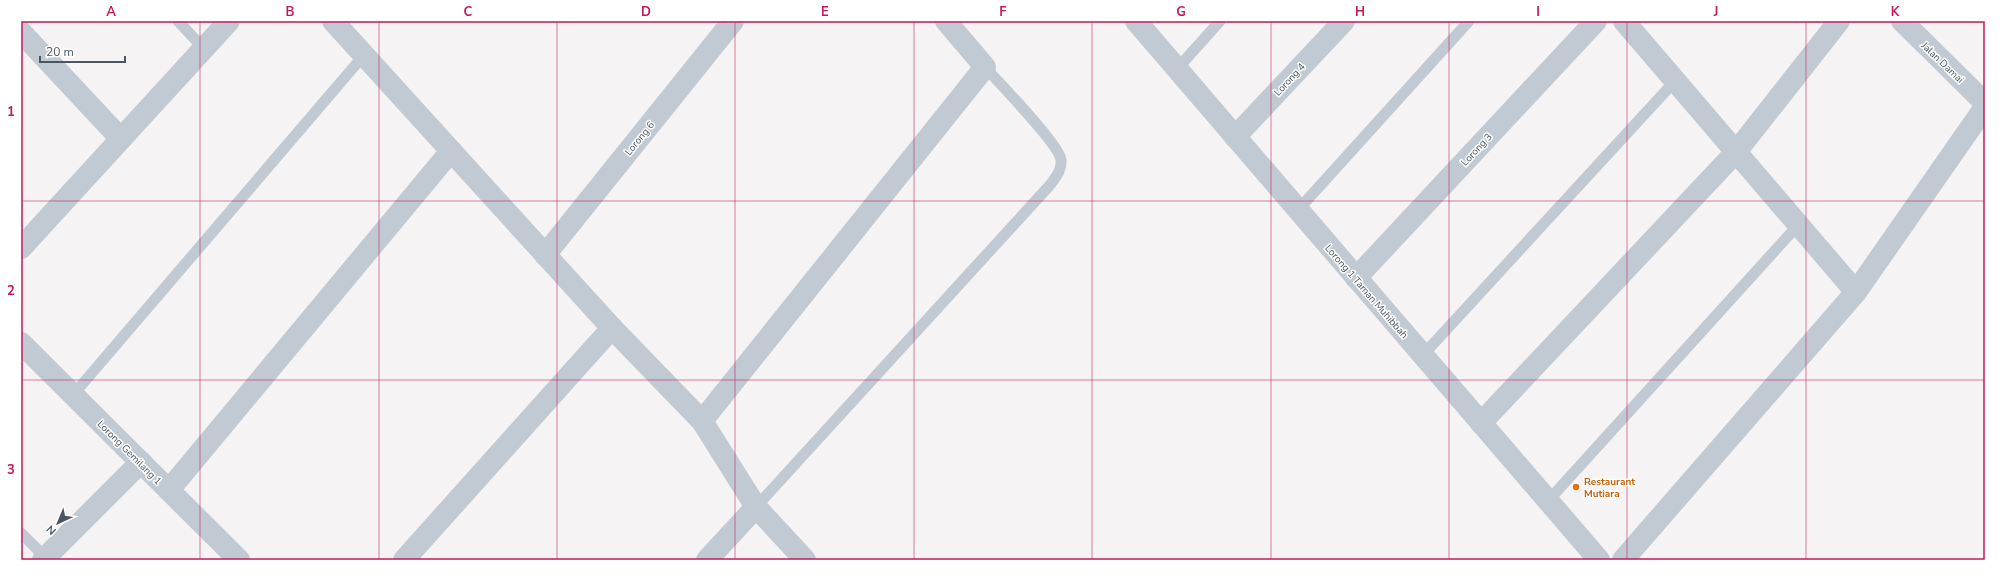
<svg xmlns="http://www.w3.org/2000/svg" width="2006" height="581" font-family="'Nunito Sans',sans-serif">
  <rect width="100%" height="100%" fill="#f5f3f3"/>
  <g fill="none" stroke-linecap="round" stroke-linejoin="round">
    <!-- service -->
    <g stroke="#c1cad2" stroke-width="11">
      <path d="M178,21L204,49"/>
      <path d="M1177,69L1220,21"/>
      <path d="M1298,210L1469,21"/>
      <path d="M1423,355L1675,81"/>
      <path d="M73,395L364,55"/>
      <path d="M1548,501L1799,224"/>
      <path d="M756,507L1050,185C1056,177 1062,170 1061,160C1060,145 998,82 985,67"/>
      <path d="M21,533L48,560"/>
    </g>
    <!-- minor -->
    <g stroke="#c1cad2" stroke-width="22">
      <path d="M333,21L612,328L702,421L756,507L805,560"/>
      <path d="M1136,21L1599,560"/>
      <path d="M1624,21L1856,292"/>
      <path d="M1902,21L1985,103"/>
      <path d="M21,32L121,139"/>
      <path d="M1235,137L1344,21"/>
      <path d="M21,248L229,21"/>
      <path d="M545,255L733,21"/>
      <path d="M1356,278L1596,21"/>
      <path d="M21,343L239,560"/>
      <path d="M702,421L985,67L946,21"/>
      <path d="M1481,423L1736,152L1839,21"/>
      <path d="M169,490L451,151"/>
      <path d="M43,560L141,462"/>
      <path d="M404,560L612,328"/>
      <path d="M707,560L756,507"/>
    </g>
    <!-- tertiary -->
    <path stroke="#c1cad2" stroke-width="22" d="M1623,560L1856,292L1985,107"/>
  </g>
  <!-- grid -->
  <path fill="none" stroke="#c2185b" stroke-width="1" stroke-opacity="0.55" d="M200,21V560M379,21V560M557,21V560M735,21V560M914,21V560M1092,21V560M1271,21V560M1449,21V560M1627,21V560M1806,21V560M21,201H1985M21,380H1985"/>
  <!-- markers -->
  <circle fill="#e8710a" stroke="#fff" stroke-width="1.5" cx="1576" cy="487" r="4"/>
  <g text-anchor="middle" stroke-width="3" stroke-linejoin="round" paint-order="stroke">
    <!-- street labels -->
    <g font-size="10" fill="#4a5661" stroke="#fff">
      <text transform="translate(1943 62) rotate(44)" y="4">Jalan Damai</text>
      <text transform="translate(1289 79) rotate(-47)" y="4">Lorong 4</text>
      <text transform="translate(639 138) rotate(-51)" y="4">Lorong 6</text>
      <text transform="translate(1476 149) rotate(-47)" y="4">Lorong 3</text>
      <text transform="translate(1367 291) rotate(49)" y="4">Lorong 1 Taman Muhibbah</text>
      <text transform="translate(130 452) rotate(45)" y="4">Lorong Gemilang 1</text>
    </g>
    <!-- food labels -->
    <g font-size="10" font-weight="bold" fill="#c56008" stroke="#fff" text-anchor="start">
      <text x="1584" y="485">Restaurant<tspan x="1584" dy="12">Mutiara</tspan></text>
    </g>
  </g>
  <!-- border -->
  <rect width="2006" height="581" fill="none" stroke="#ffffff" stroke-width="44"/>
  <!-- north arrow -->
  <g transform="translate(58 523) rotate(224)" stroke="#ffffff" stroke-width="3" paint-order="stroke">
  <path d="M0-3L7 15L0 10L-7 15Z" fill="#4a5661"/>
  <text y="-6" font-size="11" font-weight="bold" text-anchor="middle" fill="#4a5661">N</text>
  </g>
  <!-- scale -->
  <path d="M40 56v6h85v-6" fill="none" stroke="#4a5661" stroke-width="2"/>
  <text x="46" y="56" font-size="12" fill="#4a5661" stroke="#ffffff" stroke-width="3" paint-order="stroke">20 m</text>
  <rect x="22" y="22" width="1962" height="537" fill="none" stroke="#c2185b" stroke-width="1.5"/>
  <g font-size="13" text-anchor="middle" font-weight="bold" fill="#c2185b">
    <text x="111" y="16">A</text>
    <text x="290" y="16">B</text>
    <text x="468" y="16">C</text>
    <text x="646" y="16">D</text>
    <text x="825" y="16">E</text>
    <text x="1003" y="16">F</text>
    <text x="1181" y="16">G</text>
    <text x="1360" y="16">H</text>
    <text x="1538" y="16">I</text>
    <text x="1716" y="16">J</text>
    <text x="1895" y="16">K</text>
    <text x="11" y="116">1</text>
    <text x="11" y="295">2</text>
    <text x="11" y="474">3</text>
  </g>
</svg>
